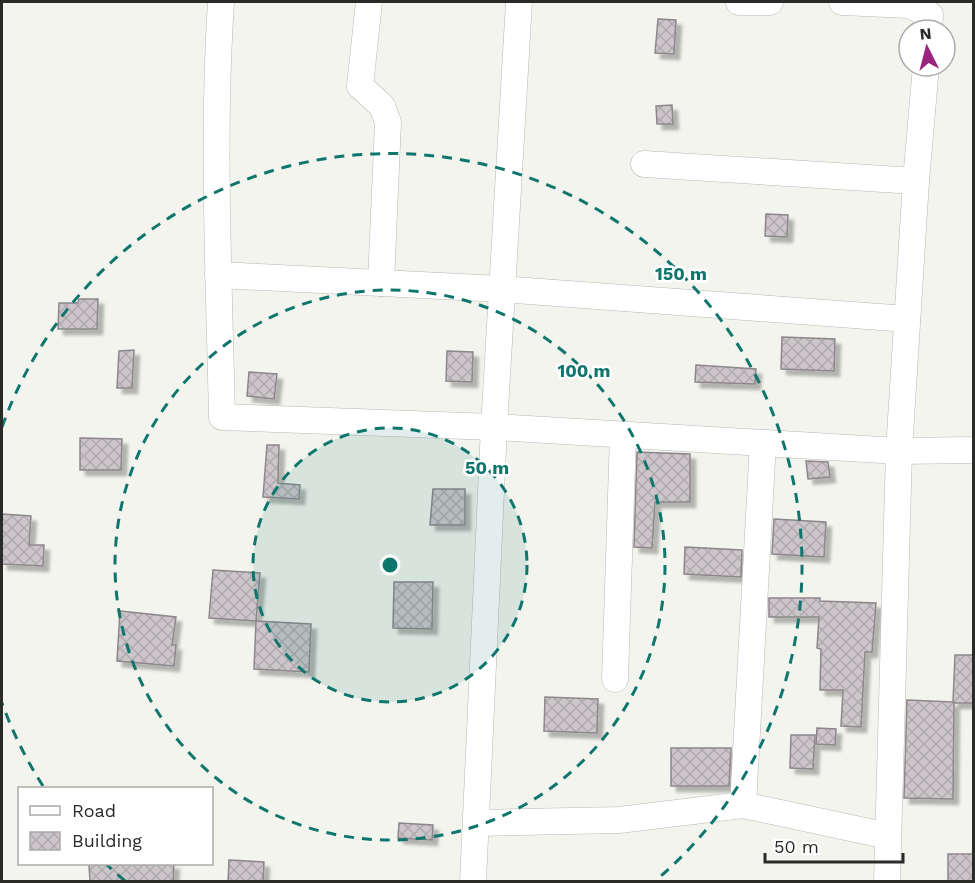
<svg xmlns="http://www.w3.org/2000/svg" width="975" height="883" font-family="'Work Sans',sans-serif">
  <defs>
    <pattern id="building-cross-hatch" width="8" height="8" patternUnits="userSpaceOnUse" patternTransform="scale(1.5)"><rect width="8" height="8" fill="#ccc6ca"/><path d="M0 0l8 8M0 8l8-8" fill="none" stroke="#afaaae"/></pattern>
    <filter id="shadow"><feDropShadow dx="5.5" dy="5.5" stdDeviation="1.5" flood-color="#0004"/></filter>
  </defs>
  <rect width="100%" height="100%" fill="#f3f4ee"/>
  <!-- building -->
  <g fill="url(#building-cross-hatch)" stroke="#8d878b" stroke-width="1.5" filter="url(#shadow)">
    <path d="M658,19L676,20L674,54L655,53Z"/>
    <path d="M672,105L673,124H657L656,106Z"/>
    <path d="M766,214L788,215L787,237L765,236Z"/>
    <path d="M79,299H98L97,329H58L59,303H78Z"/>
    <path d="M782,337L835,339L834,371L781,369Z"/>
    <path d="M134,350L132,388H117L119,351Z"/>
    <path d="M447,351L473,352L472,382L446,381Z"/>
    <path d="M696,365L756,369L755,384L695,382Z"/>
    <path d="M249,372L277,374L274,399L247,396Z"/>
    <path d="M80,438L122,439L121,470H80Z"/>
    <path d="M267,445H279L278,483L300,485L299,499L263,497Z"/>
    <path d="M637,452L690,454V502H655L652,548L634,547Z"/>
    <path d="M806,461L828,462L830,477L808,479Z"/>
    <path d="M433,489H465V525H430Z"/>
    <path d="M2,514L31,516L29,545H44L43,566L2,564Z"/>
    <path d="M774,519L826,522L824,557L772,554Z"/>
    <path d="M685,547L742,550L741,577L684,574Z"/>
    <path d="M213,570L260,573L256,621L209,618Z"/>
    <path d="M394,582H433L432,629L393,628Z"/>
    <path d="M769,598H820V601L876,603L872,652H865L861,727L841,726L843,690H820L821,649L817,648L819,617H769Z"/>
    <path d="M120,611L176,617L172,645H176L174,666L117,661Z"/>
    <path d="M256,621L311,624L309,672L254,669Z"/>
    <path d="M955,655H974V703H954L953,799L904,798L907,700L953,702Z"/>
    <path d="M545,697L598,699L597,733L544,731Z"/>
    <path d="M817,728L836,729L835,745L816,744Z"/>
    <path d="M791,735H815L813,769L790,768Z"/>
    <path d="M671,748H731L729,786H671Z"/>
    <path d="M399,823L433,825L432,840L398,838Z"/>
    <rect x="948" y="854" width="26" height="28"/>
    <path d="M229,860L264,862L263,882H228Z"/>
    <path d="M89,864H174L173,882H90Z"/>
  </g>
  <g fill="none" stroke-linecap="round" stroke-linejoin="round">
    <!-- minor casing -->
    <g stroke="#b8b9b3" stroke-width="27">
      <g id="minor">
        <path d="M221,2C212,140 219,279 222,417L494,427L899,451L974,450"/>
        <path d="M369,2L360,86L382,106L388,122L381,283"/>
        <path d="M739,2H770"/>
        <path d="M842,2L909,5L930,15L929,30"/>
        <path d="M644,164L916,181"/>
        <path d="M218,275L502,289L907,319"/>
        <path d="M615,679L623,435"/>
        <path d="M743,805L763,443"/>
        <path d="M477,823L619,820L743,805L888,836"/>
        <path d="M473,882L494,427L519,2"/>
        <path d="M887,882L899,451L916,181L926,66"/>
      </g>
    </g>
    <!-- minor -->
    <use href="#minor" stroke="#fff" stroke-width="26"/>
  </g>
  <!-- distance rings -->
  <circle cx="390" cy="565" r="137" fill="#0f766e" fill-opacity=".12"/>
  <g fill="none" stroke="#0f766e" stroke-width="3" stroke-dasharray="10 8">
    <circle cx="390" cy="565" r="137"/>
    <circle cx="390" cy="565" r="275"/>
    <path d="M125 881A412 412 0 0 1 106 864M43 786A412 412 0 0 1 2 703M2 427A412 412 0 1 1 655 881"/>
  </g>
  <circle cx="390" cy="565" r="9" fill="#0f766e" stroke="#fff" stroke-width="3"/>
  <g font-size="18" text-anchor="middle" font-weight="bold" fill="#0f766e" stroke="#fff" stroke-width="5" stroke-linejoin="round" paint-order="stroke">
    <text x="681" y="280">150 m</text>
    <text x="584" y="377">100 m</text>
    <text x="487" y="474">50 m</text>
  </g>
  <!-- border -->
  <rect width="975" height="883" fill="none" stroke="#2a2b28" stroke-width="6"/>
  <!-- legend -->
  <rect x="18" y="787" width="195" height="78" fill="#ffffff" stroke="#aaaaa9" stroke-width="1.5"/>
  <rect x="30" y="806" width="30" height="9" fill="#ffffff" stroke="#aaaaa9" stroke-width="1.5"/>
  <text x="72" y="817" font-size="18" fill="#2a2b28">Road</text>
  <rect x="30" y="832" width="30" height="18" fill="url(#building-cross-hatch)" stroke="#aaaaa9" stroke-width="1.5"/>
  <text x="72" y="847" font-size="18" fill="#2a2b28">Building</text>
  <!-- north arrow -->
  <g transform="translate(927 48) rotate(354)"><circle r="28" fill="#ffffff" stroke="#aaaaa9" stroke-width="1.5"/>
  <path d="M0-4.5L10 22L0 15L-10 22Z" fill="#9b257e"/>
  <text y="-9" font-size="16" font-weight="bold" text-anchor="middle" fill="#2a2b28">N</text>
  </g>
  <!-- scale -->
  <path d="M765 853v9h138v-9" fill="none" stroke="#2a2b28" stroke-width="3"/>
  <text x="774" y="853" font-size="18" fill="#2a2b28" stroke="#ffffff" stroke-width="4.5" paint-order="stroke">50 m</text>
</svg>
